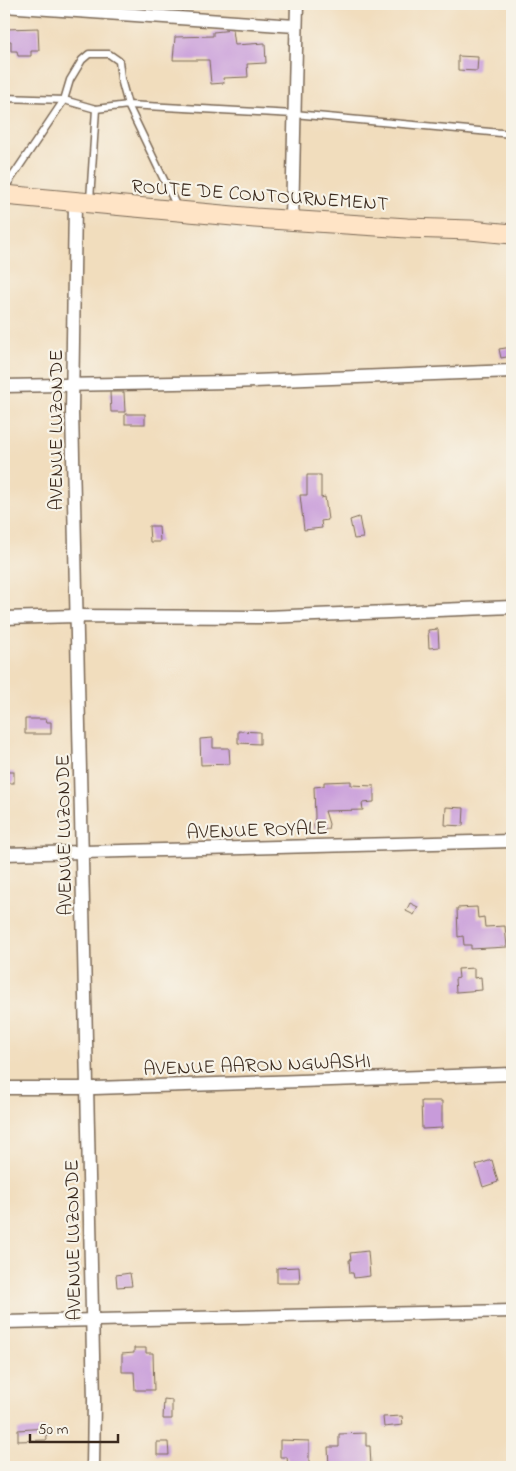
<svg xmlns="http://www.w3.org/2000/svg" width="516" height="1471" font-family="'Indie Flower',sans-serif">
  <rect width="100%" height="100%" fill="#f7f3e8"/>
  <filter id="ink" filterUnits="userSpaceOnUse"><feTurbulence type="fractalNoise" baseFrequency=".02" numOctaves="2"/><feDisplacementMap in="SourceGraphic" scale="10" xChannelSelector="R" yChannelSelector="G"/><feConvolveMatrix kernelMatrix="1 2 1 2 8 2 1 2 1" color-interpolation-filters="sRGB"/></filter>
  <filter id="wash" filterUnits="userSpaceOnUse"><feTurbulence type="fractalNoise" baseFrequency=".0096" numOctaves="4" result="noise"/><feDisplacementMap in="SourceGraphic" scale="20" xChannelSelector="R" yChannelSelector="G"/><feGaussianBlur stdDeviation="1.12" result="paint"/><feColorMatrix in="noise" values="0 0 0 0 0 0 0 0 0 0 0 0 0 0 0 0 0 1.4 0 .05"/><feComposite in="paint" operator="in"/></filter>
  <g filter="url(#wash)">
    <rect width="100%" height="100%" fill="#f1ddbd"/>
    <g id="blocks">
      <!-- building -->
      <g fill="#c89bda">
        <path d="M38,28L39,51H31V56H18L17,51H11V41H6V29Z"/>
        <path d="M233,30L235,45L265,43L266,63L247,64L248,77L223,78L224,83L211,84L209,60H173L175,37L213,36V32Z"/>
        <path d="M458,56L478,57L477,71L458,70Z"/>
        <path d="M512,347V356L501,358L499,349Z"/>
        <path d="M110,392H124L125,412H111Z"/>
        <rect x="125" y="414" width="20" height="10"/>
        <path d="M307,475H321V498L325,497L328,520L321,521L322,528L304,530L300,495H307Z"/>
        <path d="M359,517L363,538L354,539L350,520Z"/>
        <path d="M149,526H159L160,542H150Z"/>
        <path d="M438,629L439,647L429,648L428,630Z"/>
        <path d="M25,719H46L47,722H51V734H25Z"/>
        <path d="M238,731L260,732V744L238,743Z"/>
        <path d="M213,738V748H229L230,764L201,765L200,739Z"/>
        <rect x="4" y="772" width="10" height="11"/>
        <path d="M351,781V785L374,786V802L362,803L363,810L325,811L329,824L328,829L315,830L314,826L315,817L314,787L324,786V782Z"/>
        <path d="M446,807L464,808L463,826L445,825Z"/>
        <path d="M410,903L418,907L414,915L406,911Z"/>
        <path d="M477,907L478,918L484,917L485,927L505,926L507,947L471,949V945H464L463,936L458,937L457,908Z"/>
        <path d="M474,968V978L481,977L482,990L456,992L455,979L459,978L458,969Z"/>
        <path d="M421,1101H442V1128L422,1129Z"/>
        <path d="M492,1160L498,1182L483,1187L476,1165Z"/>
        <path d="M368,1251L370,1276L354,1278L353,1273H350L349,1260H351L350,1253Z"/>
        <path d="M299,1267L300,1283H277V1268Z"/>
        <path d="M130,1273L132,1286L117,1287L116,1275Z"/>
        <path d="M134,1348H146V1353H153L154,1390H135L134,1372H122V1354L134,1353Z"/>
        <path d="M164,1399L172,1400V1419H163Z"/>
        <path d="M402,1416L403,1425L384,1427L383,1417Z"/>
        <path d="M46,1428L47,1440L18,1441V1430Z"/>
        <path d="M366,1433V1446H370L371,1467H329L328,1447H339V1434Z"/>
        <path d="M280,1440L309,1441V1467H288L287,1457H280Z"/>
        <path d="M157,1442H168L169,1455H157Z"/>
      </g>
    </g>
  </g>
  <g filter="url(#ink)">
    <use href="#blocks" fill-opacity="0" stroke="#7b6956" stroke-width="1"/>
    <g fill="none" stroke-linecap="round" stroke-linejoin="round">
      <!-- lane casing -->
      <g stroke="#7b6956" stroke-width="9">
        <g id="lane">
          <path d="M4,98L64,100L96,109L128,105L178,209"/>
          <path d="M4,189L64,100L70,80L82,60L89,54H109L119,61L121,79L128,105L294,114L512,134"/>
          <path d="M90,200L96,109"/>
        </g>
      </g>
      <!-- street casing -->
      <g stroke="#7b6956" stroke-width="15">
        <g id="street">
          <path d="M4,6L295,26"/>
          <path d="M75,202L72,411L94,1400L93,1467"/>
          <path d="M292,220L297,4"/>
          <path d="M4,386L231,382L512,371"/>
          <path d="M4,618L75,616L266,617L512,607"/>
          <path d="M4,854L512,841"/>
          <path d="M4,1088H95L512,1074"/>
          <path d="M4,1322L512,1311"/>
        </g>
      </g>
      <!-- secondary casing -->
      <g stroke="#7b6956" stroke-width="21">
        <path id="secondary" d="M4,195L255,218L407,228L470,230L512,234"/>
      </g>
      <!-- lane -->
      <use href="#lane" stroke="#fff" stroke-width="6"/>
      <!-- street -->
      <use href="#street" stroke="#fff" stroke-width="12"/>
      <!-- secondary -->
      <use href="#secondary" stroke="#ffe4c6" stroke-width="19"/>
    </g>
  </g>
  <g text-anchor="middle" stroke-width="4.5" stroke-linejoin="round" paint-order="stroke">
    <!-- street labels -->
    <g font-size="20" fill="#3b2a1e" stroke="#f7f3e8">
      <text transform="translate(260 194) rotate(4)" y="7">ROUTE DE CONTOURNEMENT</text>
      <text transform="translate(55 430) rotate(-90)" y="7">AVENUE LUZONDE</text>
      <text transform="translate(257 829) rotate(-2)" y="7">AVENUE ROYALE</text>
      <text transform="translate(63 835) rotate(-91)" y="7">AVENUE LUZONDE</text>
      <text transform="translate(257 1064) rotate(-2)" y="7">AVENUE AARON NGWASHI</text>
      <text transform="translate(72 1240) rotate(-91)" y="7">AVENUE LUZONDE</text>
    </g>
  </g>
  <!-- margin -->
  <rect width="516" height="1471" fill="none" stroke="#f7f3e8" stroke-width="20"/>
  <!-- scale -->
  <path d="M30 1434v8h88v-8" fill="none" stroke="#3b2a1e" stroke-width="2.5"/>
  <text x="38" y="1434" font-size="15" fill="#3b2a1e" stroke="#f7f3e8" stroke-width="4" paint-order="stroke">50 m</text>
</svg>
